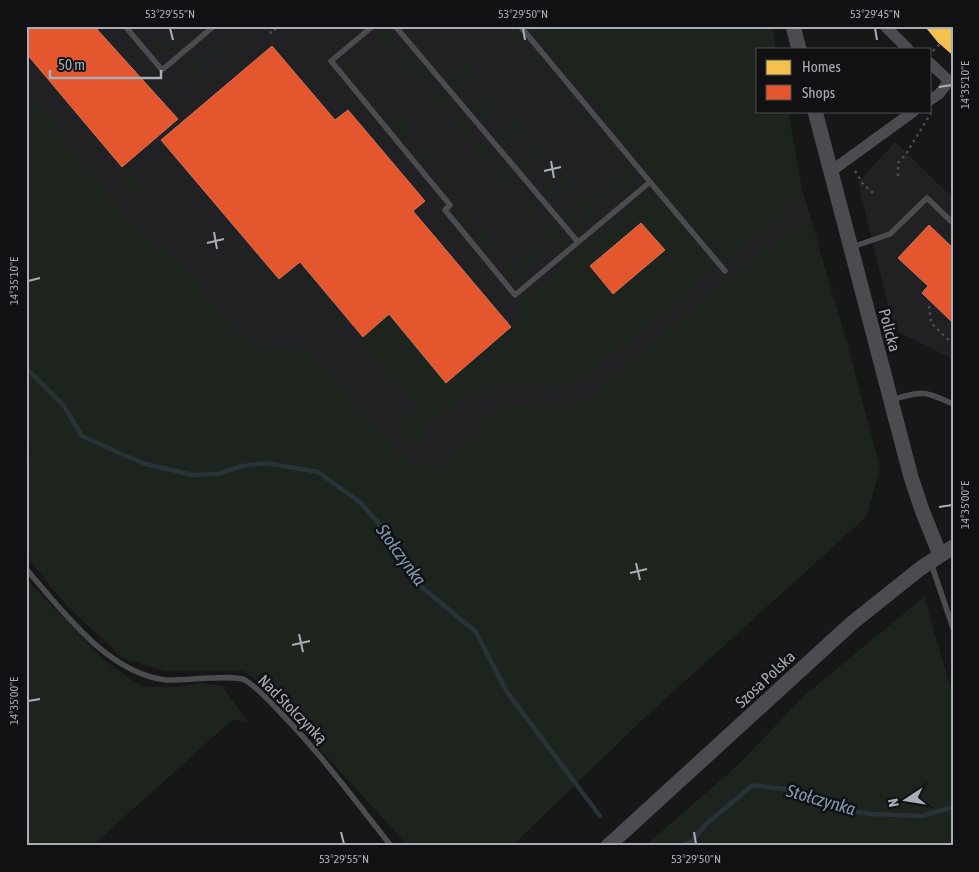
<svg xmlns="http://www.w3.org/2000/svg" width="979" height="872" font-family="'Asap Condensed',sans-serif">
  <rect width="100%" height="100%" fill="#171717"/>
  <!-- built -->
  <g fill="#212123">
    <path d="M26,26H772L776,49H758V111H788L802,189L819,245L456,529L232,349L26,101Z"/>
    <path d="M895,142L953,198V359L894,330L858,182Z"/>
  </g>
  <!-- green -->
  <g fill="#1d241e">
    <path d="M241,26L244,29L178,85L175,81Z"/>
    <path d="M505,26C513,26 520,34 520,41L518,45L503,28Z"/>
    <path d="M528,26H772L776,49H758V111H788L802,189L777,217L589,374L568,384L550,387L513,382L488,390L479,396L472,388L421,431L428,440C412,449 404,438 394,426L417,407L358,339L389,314L447,382L524,317L515,306L660,182Z"/>
    <path d="M386,29C392,32 399,39 397,46L392,50L378,34Z"/>
    <path d="M171,38L178,47C169,54 152,56 152,41L154,39L161,47Z"/>
    <path d="M530,53C537,54 543,62 543,68L541,72L526,55Z"/>
    <path d="M406,57C415,58 423,66 424,75L419,81L401,61Z"/>
    <path d="M348,59L362,76L361,77L354,76L347,68L345,63Z"/>
    <path d="M465,60L479,77L473,82L459,65Z"/>
    <path d="M453,70L467,87L464,90L457,89C452,83 445,77 453,70Z"/>
    <path d="M553,80C559,81 566,89 566,95L564,99L549,82Z"/>
    <path d="M488,87L502,104L496,109L482,93Z"/>
    <path d="M433,88C441,87 448,97 447,104L442,109L427,92Z"/>
    <path d="M26,91L45,113L62,141L136,229L183,268L243,338L254,344L304,351L312,354L405,462L418,467L428,462L435,471L482,432L475,423C487,415 499,408 514,406C522,404 529,406 537,407C558,410 570,408 589,397L734,275L810,217L847,343L880,468L867,516L639,723L512,846H408L259,682L243,671H165L124,659L66,605L26,556V464C32,457 32,444 26,437Z"/>
    <path d="M476,97L490,114L487,117L480,116L472,106L473,100Z"/>
    <path d="M576,108C583,109 589,116 590,123L587,126L572,109Z"/>
    <path d="M456,115H462L470,126V131L465,136L451,119Z"/>
    <path d="M511,115L526,131L519,137L505,120Z"/>
    <path d="M398,117L412,134L411,135H404L397,127L395,121Z"/>
    <path d="M499,125L514,142L510,144L503,143L495,134L497,127Z"/>
    <path d="M599,135C606,136 612,143 613,150L610,153L596,136Z"/>
    <path d="M479,142L484,143L493,153V159L488,163L474,146Z"/>
    <path d="M534,142L549,159L543,164L528,147Z"/>
    <path d="M421,145L435,161L431,163C425,162 418,155 418,148Z"/>
    <path d="M522,152L537,169L532,172L526,170L518,161L520,154Z"/>
    <path d="M625,162C636,171 639,181 628,192L620,184L592,208L598,217L592,222L574,201L581,196L588,204L626,172L619,164Z"/>
    <path d="M128,168L150,193L141,197L136,196L119,176Z"/>
    <path d="M502,169L508,170L516,181V186L511,190L497,173Z"/>
    <path d="M557,169L572,186L566,191L551,174Z"/>
    <path d="M444,172L458,188L454,191C448,189 441,182 441,176Z"/>
    <path d="M545,179L560,196L555,199L549,197L542,188L543,181Z"/>
    <path d="M525,196L531,197L540,208L539,213L534,217L520,201Z"/>
    <path d="M459,206L473,223L469,225C463,223 456,216 456,210Z"/>
    <path d="M569,206L586,227C576,232 572,224 566,217L565,210Z"/>
    <path d="M551,223L554,225L566,238V244L561,249L553,241L527,264L526,268L532,274C519,285 510,280 502,267L505,261L512,269L550,237L543,228Z"/>
    <path d="M482,233L496,250L492,252C486,251 479,243 479,237Z"/>
    <path d="M26,579L105,661L142,687H175L203,683L222,686L247,721L232,720L92,846H26Z"/>
    <path d="M924,597L953,696V846H645L738,765L806,694Z"/>
  </g>
  <!-- homes -->
  <path fill="#f2c14e" stroke="#dcbb6e" d="M925,26H953V55L938,42Z"/>
  <!-- shops -->
  <g fill="#e4572e" stroke="#d27157">
    <path d="M26,26H94L178,119L122,167L26,53Z"/>
    <path d="M272,46L335,120L348,110L425,201L413,211L511,327L446,383L389,314L363,337L300,262L279,279L161,140Z"/>
    <path d="M641,223L665,250L613,294L590,266Z"/>
    <path d="M929,225L953,248V323L922,293L928,286L898,258Z"/>
  </g>
  <g fill="none" stroke-linecap="round" stroke-linejoin="round">
    <!-- stream -->
    <g stroke="#2a3239" stroke-width="4.5">
      <path d="M26,368L64,406L82,436L142,463L192,475L218,474L242,466L266,463L318,472L361,503L394,541L419,585L476,632L507,692L600,816"/>
      <path d="M681,846L691,842L707,823L753,785L791,790L850,811L873,814L922,816L953,807"/>
    </g>
    <!-- path -->
    <g stroke="#4d4e52" stroke-width="2.5" stroke-dasharray="2.5 4" stroke-linecap="butt">
      <path d="M266,26L271,33L279,26"/>
      <path d="M933,51L941,43"/>
      <path d="M855,171L863,184L873,193"/>
      <path d="M898,176V163L906,154L931,113"/>
      <path d="M929,306L931,323L953,344"/>
    </g>
    <!-- service -->
    <g stroke="#4b4c50" stroke-width="5.5">
      <path d="M125,26L162,70L214,26"/>
      <path d="M373,26L331,61L450,205L445,210L515,295L650,182L520,26"/>
      <path d="M395,26L578,242"/>
      <path d="M650,182L725,271"/>
      <path d="M852,247L890,234L927,198L953,223"/>
      <path d="M891,400C923,391 923,390 953,404"/>
      <path d="M931,563L953,628"/>
      <path d="M26,569C63,611 107,673 166,680C182,681 234,674 245,680C258,688 269,701 279,711C320,753 355,800 391,846"/>
    </g>
    <!-- minor -->
    <g stroke="#4b4c50" stroke-width="11">
      <path d="M885,26L908,49"/>
      <path d="M930,63L949,81L939,94L930,100"/>
      <path d="M830,172L914,111"/>
    </g>
    <!-- tertiary -->
    <g stroke="#4b4c50" stroke-width="15">
      <path d="M793,26L799,49"/>
      <path d="M815,111L911,477L922,510L940,555"/>
      <path d="M608,846L852,623L921,568L953,547"/>
    </g>
  </g>
  <!-- ticks -->
  <path fill="none" stroke="#a8adb8" stroke-width="2" d="M170,28L173,40M523,28L525,40M875,28L877,40M939,87L952,85M551,161L554,178M544,171L561,167M214,232L217,249M207,243L224,239M28,281L40,278M939,507L952,505M636,563L640,580M630,573L647,569M299,634L303,652M292,645L310,641M28,701L40,699M341,832L344,844M694,832L696,844"/>
  <g text-anchor="middle" stroke-width="5" stroke-linejoin="round" paint-order="stroke">
    <!-- street labels -->
    <g font-size="16" fill="#a8adb8" stroke="#111113">
      <text transform="translate(890 330) rotate(75)" y="6">Policka</text>
      <text transform="translate(765 679) rotate(-43)" y="6">Szosa Polska</text>
      <text transform="translate(293 709) rotate(45)" y="6">Nad Stołczynką</text>
    </g>
    <!-- water labels -->
    <g font-size="18" font-style="italic" fill="#7f9bb3" stroke="#111113">
      <text transform="translate(401 555) rotate(54)" y="6">Stołczynka</text>
      <text transform="translate(821 800) rotate(16)" y="6">Stołczynka</text>
    </g>
  </g>
  <!-- border -->
  <rect width="979" height="872" fill="none" stroke="#111113" stroke-width="55"/>
  <!-- legend -->
  <rect x="756" y="48" width="175" height="65" fill="#111113" stroke="#4d4f55"/>
  <rect x="766" y="60" width="25" height="15" fill="#f2c14e" stroke="#4d4f55"/>
  <text x="802" y="72" font-size="15" fill="#a8adb8">Homes</text>
  <rect x="766" y="85" width="25" height="15" fill="#e4572e" stroke="#4d4f55"/>
  <text x="802" y="98" font-size="15" fill="#a8adb8">Shops</text>
  <!-- north arrow -->
  <g transform="translate(906 800) rotate(258)" stroke="#111113" stroke-width="4" paint-order="stroke">
  <path d="M0-4L9 19L0 12L-9 19Z" fill="#a8adb8"/>
  <text y="-8" font-size="14" font-weight="bold" text-anchor="middle" fill="#a8adb8">N</text>
  </g>
  <!-- scale -->
  <path d="M50 70v8h111v-8" fill="none" stroke="#a8adb8" stroke-width="2.5"/>
  <text x="58" y="70" font-size="15" fill="#a8adb8" stroke="#111113" stroke-width="4" paint-order="stroke">50 m</text>
  <rect x="28" y="28" width="924" height="816" fill="none" stroke="#a8adb8" stroke-width="2"/>
  <g font-size="12" text-anchor="middle" fill="#a8adb8">
    <text x="170" y="18">53°29'55"N</text>
    <text x="523" y="18">53°29'50"N</text>
    <text x="875" y="18">53°29'45"N</text>
    <text transform="translate(965 85) rotate(-90)" y="4">14°35'10"E</text>
    <text transform="translate(14 281) rotate(-90)" y="4">14°35'10"E</text>
    <text transform="translate(965 505) rotate(-90)" y="4">14°35'00"E</text>
    <text transform="translate(14 701) rotate(-90)" y="4">14°35'00"E</text>
    <text x="344" y="863">53°29'55"N</text>
    <text x="696" y="863">53°29'50"N</text>
  </g>
</svg>
